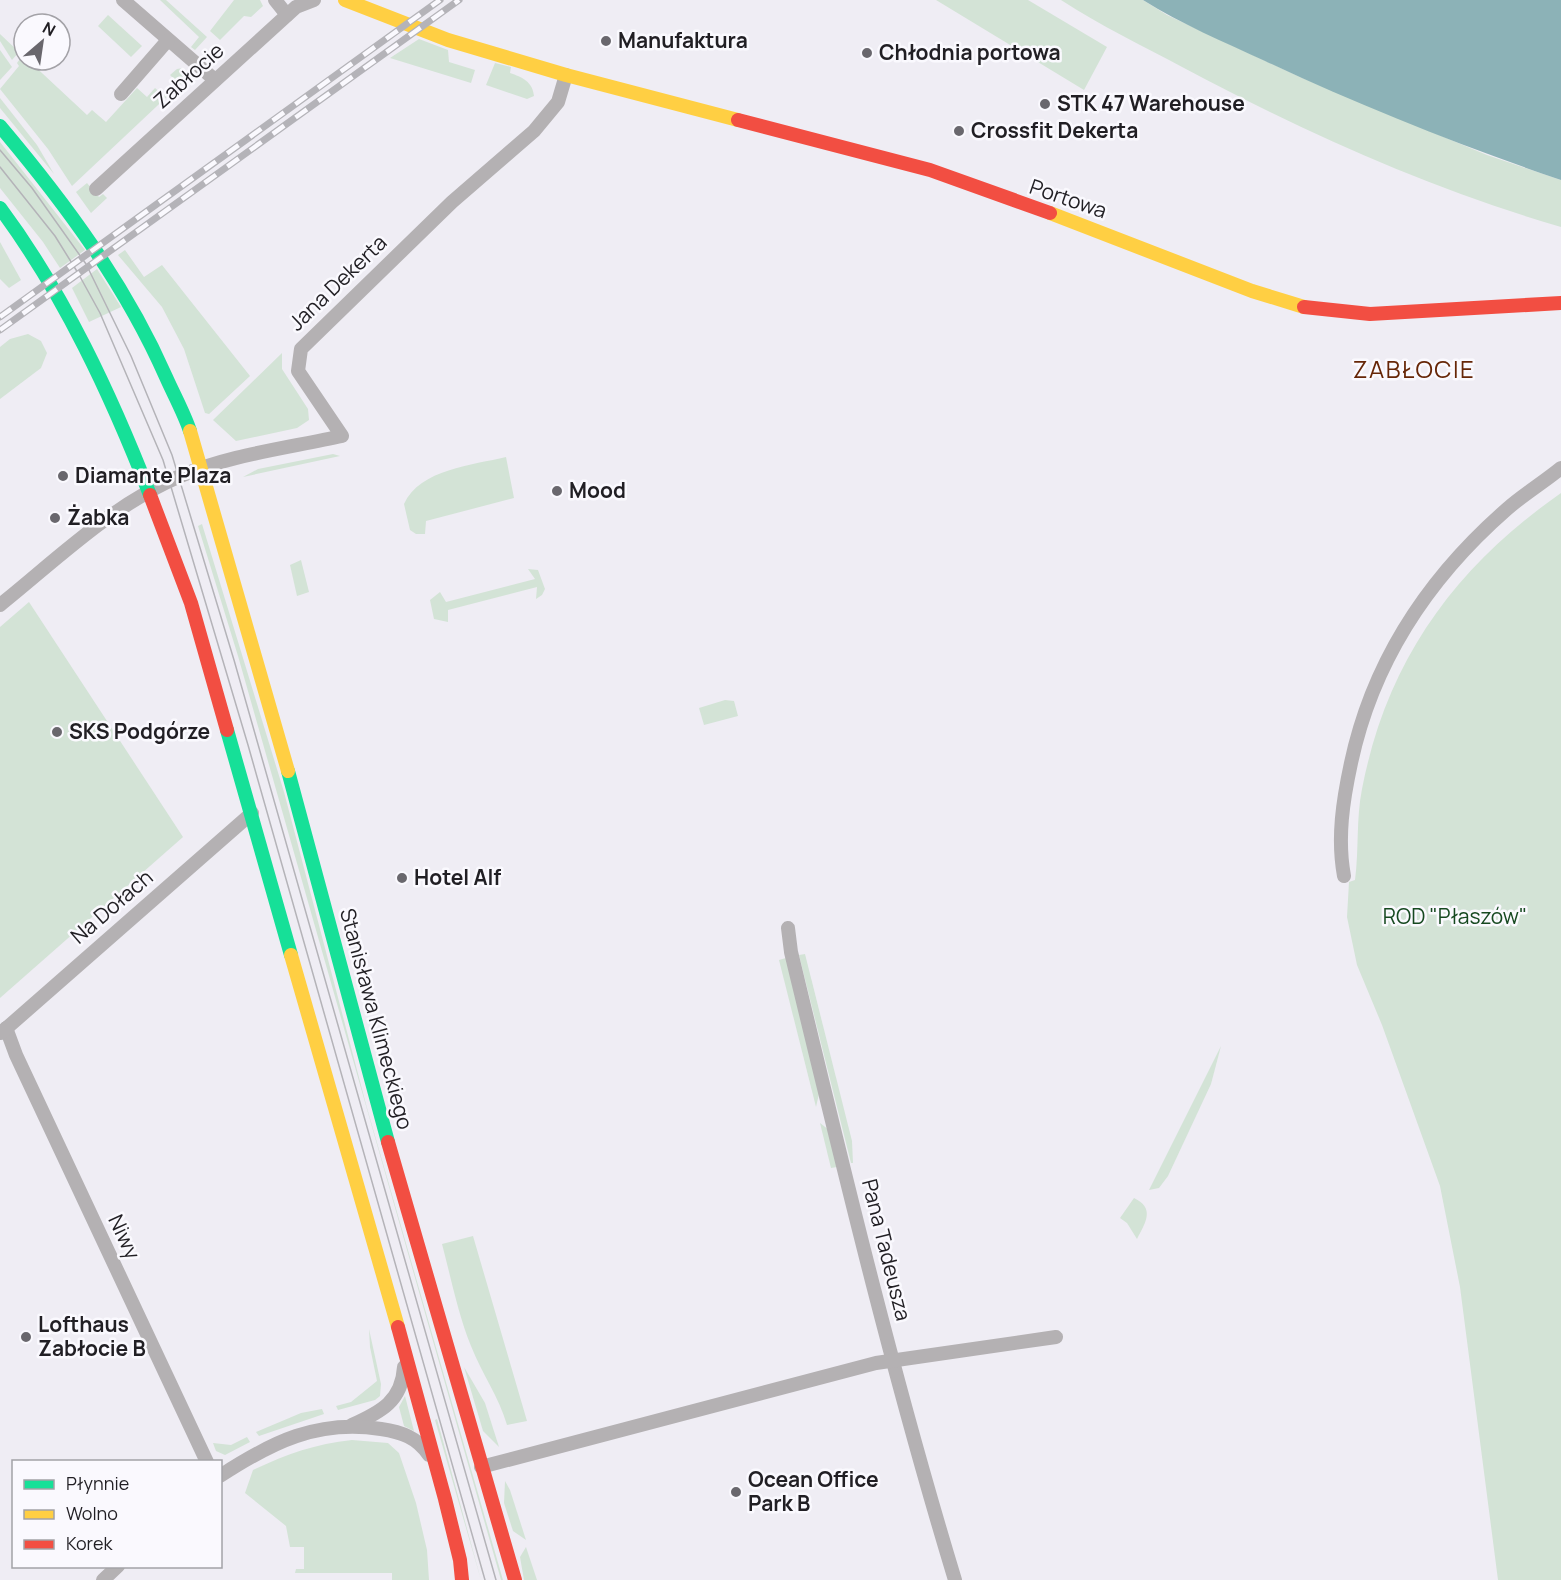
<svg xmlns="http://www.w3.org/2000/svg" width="1561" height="1580" font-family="Manrope,sans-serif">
  <rect width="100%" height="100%" fill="#efedf4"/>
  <!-- green -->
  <g fill="#d3e3d6">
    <path d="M160,0H166L207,37L195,50L191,47L199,37Z"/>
    <path d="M234,0H260L263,6L251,17L244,16L220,40L210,31Z"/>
    <path d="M936,0H1028L1107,47L1084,90Z"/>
    <path d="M1061,0H1143L1167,15L1300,77L1487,155L1561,180V227C1431,189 1304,132 1184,68C1143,46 1101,26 1061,0Z"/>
    <path d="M108,15L142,46L131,57L98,26Z"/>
    <path d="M0,34L19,52L12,60L0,41Z"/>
    <path d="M419,39L448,50L449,62L475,70L471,83L390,58Z"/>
    <path d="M0,50L12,67L0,80Z"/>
    <path d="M23,55L24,60H28L87,115L92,110L106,122L137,88L147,97L155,88L163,95L176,81L170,75L177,69L183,68L191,74L72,186L48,149L0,89L19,66L17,63Z"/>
    <path d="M495,63L511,67L510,73C522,77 533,82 534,96L527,99L486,85Z"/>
    <path d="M0,98L37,145L54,174L0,108Z"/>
    <path d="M0,142L85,250L60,268L43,242L0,188Z"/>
    <path d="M87,183L99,197L103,194L107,198L91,213L76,192Z"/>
    <path d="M0,242L21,280L9,288L0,279Z"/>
    <path d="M125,250L144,277L162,265L250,376L209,414L205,413L184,349L162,307L118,255Z"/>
    <path d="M97,269L121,307L89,322L72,288Z"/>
    <path d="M28,334L41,341L47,353L41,368L0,399V347L10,339Z"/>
    <path d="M282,353V369L308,409L309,420L297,428L236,441L213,420Z"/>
    <path d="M333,454L340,456L243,477L258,469Z"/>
    <path d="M506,457L514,498L426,521L425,534H416L410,530L404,504C420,469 473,465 506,457Z"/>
    <path d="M1561,493V1580H1498L1460,1287L1440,1186L1382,1025L1357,965L1347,917L1349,882L1355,880C1359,849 1356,819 1362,789C1387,660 1455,567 1561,493Z"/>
    <path d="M202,524L284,792L367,1108L503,1580H501L238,656L198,526Z"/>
    <path d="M301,560L309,592L297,596L290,565Z"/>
    <path d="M528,569L538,570L545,589L542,595L536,599L537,587L448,610V622L434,619L430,600L440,592L446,602L535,579Z"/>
    <path d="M29,602L183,837L0,998V627Z"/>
    <path d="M725,700L734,701L738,716L704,725L699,708Z"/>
    <path d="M805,954L852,1141L853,1163H851L799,955Z"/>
    <path d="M786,958L819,1094L816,1107L779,960Z"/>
    <path d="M1221,1046L1211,1084L1168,1176L1159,1188L1149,1190Z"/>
    <path d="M820,1123L829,1130L837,1167L831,1168Z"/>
    <path d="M1134,1198C1155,1208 1146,1222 1137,1239L1127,1223L1120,1218Z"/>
    <path d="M473,1236L527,1421L507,1425C499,1397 482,1374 471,1346C458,1314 451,1278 442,1244Z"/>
    <path d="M369,1329L381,1384L380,1396L375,1400L338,1410L336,1406L351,1402L377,1381L370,1347Z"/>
    <path d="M464,1367L485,1403L499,1447L483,1431Z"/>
    <path d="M405,1396L414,1431L404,1426L399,1407Z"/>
    <path d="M322,1409L324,1414L259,1436L256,1432L301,1413Z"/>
    <path d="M437,1419L481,1580L435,1420Z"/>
    <path d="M247,1437L250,1442L225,1455L216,1451L213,1443L231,1445Z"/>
    <path d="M352,1440L388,1443L399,1453L416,1503L427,1550L429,1580H392V1573H295L296,1569H304V1547H290L286,1526L245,1493L253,1470C287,1454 315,1444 352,1440Z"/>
    <path d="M505,1481L510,1490L526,1540L513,1531L504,1503Z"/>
    <path d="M526,1547L537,1580H524L520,1557Z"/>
  </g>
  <!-- water -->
  <path fill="#8cb2b7" d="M1143,0H1561V180C1461,146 1361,106 1265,61C1224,42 1181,24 1143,0Z"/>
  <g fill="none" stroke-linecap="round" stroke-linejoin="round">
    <!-- street -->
    <g stroke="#b4b1b3" stroke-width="14">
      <path d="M123,0L215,80"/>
      <path d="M275,0L287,15"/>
      <path d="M121,94L168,40"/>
      <path d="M96,189L296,7L314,0"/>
      <path d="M0,605C56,560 111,506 178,477C228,455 288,448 342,436L298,371L301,349L452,202L534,131L558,102L566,75"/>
      <path d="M1344,876C1337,838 1343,800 1351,763C1373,660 1428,578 1507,509C1524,494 1544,482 1561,468"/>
      <path d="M788,928L791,952C842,1163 892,1373 955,1580"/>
      <path d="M6,1028L16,1055L207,1462"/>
      <path d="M1,1033L252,813"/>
      <path d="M352,1425C381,1412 402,1401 404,1367"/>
      <path d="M481,1467L876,1363L1056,1337"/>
      <path d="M220,1476C272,1442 318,1419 381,1429C401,1432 417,1437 429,1455"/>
      <path d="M103,1580L118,1566"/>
    </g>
    <!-- fast -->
    <g stroke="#16e098" stroke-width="14">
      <path d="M0,126C65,203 125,284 166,377C174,395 184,413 190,431"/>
      <path d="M0,208C64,294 111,395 150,495"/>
      <path d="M227,730L291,955"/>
      <path d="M288,771L388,1142"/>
    </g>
    <!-- slow -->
    <g stroke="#ffcf43" stroke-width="14">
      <path d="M345,0L448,40L566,75L738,120"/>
      <path d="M1050,213L1252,291L1304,307"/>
      <path d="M190,431L288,771"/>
      <path d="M291,955L398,1327"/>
    </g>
    <!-- jam -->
    <g stroke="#f24e42" stroke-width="14">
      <path d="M738,120L930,170L1050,213"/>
      <path d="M1304,307L1370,314L1561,303"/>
      <path d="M150,495L191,603L227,730"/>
      <path d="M388,1142L515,1580"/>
      <path d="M398,1327L445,1499L460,1560L462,1580"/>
    </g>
    <!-- tram -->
    <g stroke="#b4b3b8" stroke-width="1.5">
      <path d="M0,150L32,188L86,264L131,356L172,455L234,660L496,1580"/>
      <path d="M0,167L55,236L78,273L100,313L163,460L248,745L485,1580"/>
    </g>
    <!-- rail casing -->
    <g stroke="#b4b3b8" stroke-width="7">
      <g id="rail">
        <path d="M0,317L440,0"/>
        <path d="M0,330L459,0"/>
      </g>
    </g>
    <!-- rail -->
    <use href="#rail" stroke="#faf9fe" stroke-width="4.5" stroke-dasharray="14" stroke-linecap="butt"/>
  </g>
  <!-- markers -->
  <g fill="#69676d" stroke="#faf9fe" stroke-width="2">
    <circle cx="606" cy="41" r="6"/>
    <circle cx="867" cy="53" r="6"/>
    <circle cx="1045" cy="104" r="6"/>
    <circle cx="959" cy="131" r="6"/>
    <circle cx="63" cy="476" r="6"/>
    <circle cx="557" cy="491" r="6"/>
    <circle cx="55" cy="518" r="6"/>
    <circle cx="57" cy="732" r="6"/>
    <circle cx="402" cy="878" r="6"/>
    <circle cx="26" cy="1337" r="6"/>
    <circle cx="736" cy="1492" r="6"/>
  </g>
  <g text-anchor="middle" stroke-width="5" stroke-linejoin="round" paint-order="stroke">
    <!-- poi labels -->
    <g font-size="21" font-weight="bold" fill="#211f24" stroke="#faf9fe" text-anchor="start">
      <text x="618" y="48">Manufaktura</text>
      <text x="879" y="60">Chłodnia portowa</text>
      <text x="1057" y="111">STK 47 Warehouse</text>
      <text x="971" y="138">Crossfit Dekerta</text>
      <text x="75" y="483">Diamante Plaza</text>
      <text x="569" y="498">Mood</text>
      <text x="67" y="525">Żabka</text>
      <text x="69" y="739">SKS Podgórze</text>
      <text x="414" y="885">Hotel Alf</text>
      <text x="38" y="1332">Lofthaus<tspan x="38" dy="24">Zabłocie B</tspan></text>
      <text x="748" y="1487">Ocean Office<tspan x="748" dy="24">Park B</tspan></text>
    </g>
    <!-- street labels -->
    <g font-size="21" fill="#211f24" stroke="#faf9fe">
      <text transform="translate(189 76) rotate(-42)" y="7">Zabłocie</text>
      <text transform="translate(1068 199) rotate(19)" y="7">Portowa</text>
      <text transform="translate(338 283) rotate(-44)" y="7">Jana Dekerta</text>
      <text transform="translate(112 907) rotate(-41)" y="7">Na Dołach</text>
      <text transform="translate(376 1019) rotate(75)" y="7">Stanisława Klimeckiego</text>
      <text transform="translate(124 1237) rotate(65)" y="7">Niwy</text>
      <text transform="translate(886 1250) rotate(76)" y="7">Pana Tadeusza</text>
    </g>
    <!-- park labels -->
    <g font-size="21" fill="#164920" stroke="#faf9fe">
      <text x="1455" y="924">ROD "Płaszów"</text>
    </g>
    <!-- quarter labels -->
    <g font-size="24" letter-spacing="1.5" fill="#662607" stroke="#faf9fe">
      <text x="1414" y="378">ZABŁOCIE</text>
    </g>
  </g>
  <!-- legend -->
  <rect x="12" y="1460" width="210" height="108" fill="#faf9fe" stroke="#a3a2a7" stroke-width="1.5"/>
  <rect x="24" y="1480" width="30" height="9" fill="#16e098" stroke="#a3a2a7" stroke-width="1.5"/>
  <text x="66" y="1490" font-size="18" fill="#211f24">Płynnie</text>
  <rect x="24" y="1510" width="30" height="9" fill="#ffcf43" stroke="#a3a2a7" stroke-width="1.5"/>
  <text x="66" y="1520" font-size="18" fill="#211f24">Wolno</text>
  <rect x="24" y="1540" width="30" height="9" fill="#f24e42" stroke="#a3a2a7" stroke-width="1.5"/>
  <text x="66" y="1550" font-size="18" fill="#211f24">Korek</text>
  <!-- north arrow -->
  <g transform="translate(42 42) rotate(29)"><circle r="28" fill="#faf9fe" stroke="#a3a2a7" stroke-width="1.5"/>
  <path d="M0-4.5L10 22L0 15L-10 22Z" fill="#69676d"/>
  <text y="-9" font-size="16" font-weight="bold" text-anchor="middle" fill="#211f24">N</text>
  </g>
</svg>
